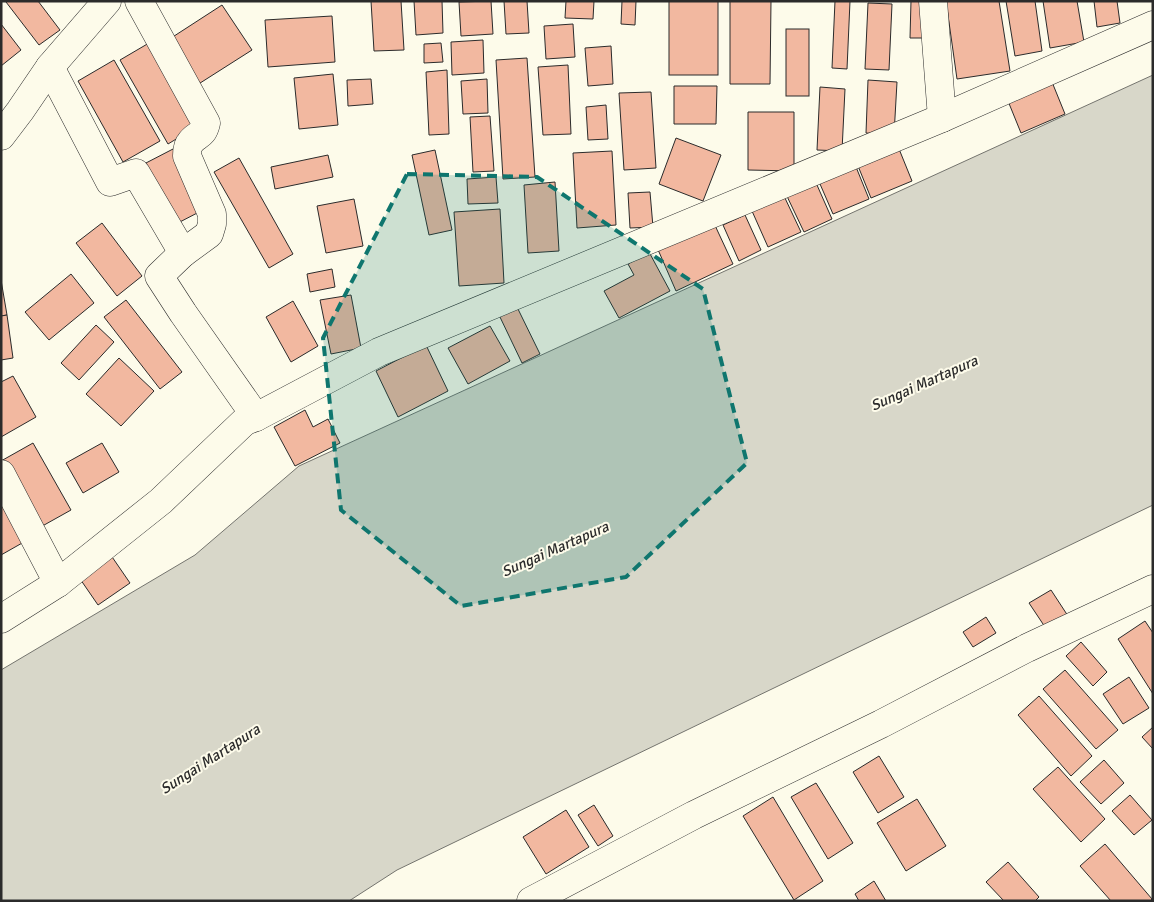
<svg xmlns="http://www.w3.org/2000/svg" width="1154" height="902" font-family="Signika,sans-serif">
  <rect width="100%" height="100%" fill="#fdfbea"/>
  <!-- water -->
  <path fill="#d8d7c9" stroke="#74746e" d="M1153,75V505L397,870L349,901H1V670L195,555L299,466Z"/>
  <!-- building -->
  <g fill="#f2b8a0" stroke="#2b2b2b">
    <path d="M8,1H38L60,30L39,45L6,2Z"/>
    <path d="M371,1H401L404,50L374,51Z"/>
    <path d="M414,1H442L443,33L416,35Z"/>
    <path d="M491,1L493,34L461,36L459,2Z"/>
    <path d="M504,1H527L529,33L506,34Z"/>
    <path d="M566,1H594L593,19L565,18Z"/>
    <path d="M622,1H636L635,25L621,24Z"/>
    <rect x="669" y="1" width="49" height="74"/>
    <path d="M730,1H771L770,84H730Z"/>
    <path d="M835,1H850L847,69L832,68Z"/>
    <path d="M911,1H928L927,38H910Z"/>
    <path d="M946,1H999L1010,71L957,79Z"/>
    <path d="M1006,1H1035L1042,51L1015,56Z"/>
    <path d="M1043,1H1077L1084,42L1050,48Z"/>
    <path d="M1094,1H1117L1120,23L1097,27Z"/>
    <path d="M868,3L892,4L889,70L865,69Z"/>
    <path d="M222,5L252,50L197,85L168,40Z"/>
    <path d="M332,16L335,62L268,67L265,20Z"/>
    <path d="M1,24L21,50L1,66Z"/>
    <path d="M573,24L575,57L546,59L544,26Z"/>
    <rect x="786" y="29" width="23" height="67"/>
    <path d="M483,40L484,73L452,75L451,42Z"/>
    <path d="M149,43L196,127L168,144L120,60Z"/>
    <path d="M441,43L443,62L424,63V44Z"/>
    <path d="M611,46L613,84L588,86L585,48Z"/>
    <path d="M527,58L535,177L503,179L496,60Z"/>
    <path d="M114,60L160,141L123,162L78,81Z"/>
    <path d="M568,65L571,134L543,135L538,67Z"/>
    <path d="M447,70L449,134L429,135L426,72Z"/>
    <path d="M333,74L338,125L299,129L294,78Z"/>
    <path d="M371,79L373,104L348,106L347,80Z"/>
    <path d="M487,79L488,113L463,114L461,81Z"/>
    <path d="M868,80L897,82L894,135L866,133Z"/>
    <path d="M1052,82L1065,114L1021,133L1008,101Z"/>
    <path d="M674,86H717L716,124H674Z"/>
    <path d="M820,87L845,89L842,151L817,150Z"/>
    <path d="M651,92L656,168L624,170L619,93Z"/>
    <path d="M606,105L608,139L588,140L586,107Z"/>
    <path d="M748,112H794V171L748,170Z"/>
    <path d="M490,116L494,171L473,172L470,117Z"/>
    <path d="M676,138L721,155L703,201L659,184Z"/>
    <path d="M897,144L912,181L871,198L856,161Z"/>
    <path d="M173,149L203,210L174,225L144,164Z"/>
    <path d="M435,150L452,230L429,235L412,155Z"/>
    <path d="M612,151L616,225L577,228L573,153Z"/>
    <path d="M328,155L333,177L275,189L271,167Z"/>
    <path d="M239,158L293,254L269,268L214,172Z"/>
    <path d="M854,162L869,199L833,214L817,177Z"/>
    <path d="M813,176L832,219L804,232L784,190Z"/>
    <path d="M496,177L498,203L468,204L467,179Z"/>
    <path d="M555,182L559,251L528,253L524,185Z"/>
    <path d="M650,192L653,227L630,228L628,193Z"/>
    <path d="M784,196L801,232L768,247L752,211Z"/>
    <path d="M354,199L363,246L326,253L317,206Z"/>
    <path d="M500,209L504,283L459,286L454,212Z"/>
    <path d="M745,215L761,250L739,261L723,225Z"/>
    <path d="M712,219L733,264L676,291L656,245Z"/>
    <path d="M102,223L142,276L117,296L76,243Z"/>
    <path d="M649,252L670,291L619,318L604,291L634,275L628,264Z"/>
    <path d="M332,269L335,287L310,292L307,274Z"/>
    <path d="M71,274L94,303L49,340L25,312Z"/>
    <path d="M1,280L7,315L1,316Z"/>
    <path d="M351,295L361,348L331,354L320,300Z"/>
    <path d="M126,300L182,372L160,389L104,317Z"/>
    <path d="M293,301L318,346L291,362L266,317Z"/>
    <path d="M517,307L540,354L522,363L499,315Z"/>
    <path d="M7,315L13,358L1,360V316Z"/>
    <path d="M96,325L114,342L79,380L61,363Z"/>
    <path d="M490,326L510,361L468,384L448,348Z"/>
    <path d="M426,345L448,391L398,417L376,371Z"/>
    <path d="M119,358L154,391L121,426L86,394Z"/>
    <path d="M13,376L36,417L1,437V382Z"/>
    <path d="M305,410L313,427L328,419L340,443L295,466L274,427Z"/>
    <path d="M33,443L71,510L37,529L1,461Z"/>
    <path d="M102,443L119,472L83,493L66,463Z"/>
    <path d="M1,486L31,538L1,555Z"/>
    <path d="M108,551L130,583L98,605L76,573Z"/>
    <path d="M1051,590L1068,616L1047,630L1029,603Z"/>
    <path d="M986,617L996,633L973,647L963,632Z"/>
    <path d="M1145,621L1153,633V694L1118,639Z"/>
    <path d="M1081,642L1107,672L1093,686L1066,656Z"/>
    <path d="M1065,670L1118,730L1096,749L1043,689Z"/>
    <path d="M1129,677L1149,708L1123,724L1103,694Z"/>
    <path d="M1039,696L1092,756L1071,776L1018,715Z"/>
    <path d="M1153,727V749L1142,737Z"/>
    <path d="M879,756L904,797L878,813L853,772Z"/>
    <path d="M1104,760L1124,783L1101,804L1080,782Z"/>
    <path d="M1058,767L1105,819L1081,842L1033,789Z"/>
    <path d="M816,783L853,843L828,859L791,797Z"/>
    <path d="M1130,795L1152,820L1134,835L1112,811Z"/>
    <path d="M773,797L823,881L794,900L743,816Z"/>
    <path d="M917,799L946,846L906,871L877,823Z"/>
    <path d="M594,805L613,836L598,846L578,815Z"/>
    <path d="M566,810L589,847L546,874L523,837Z"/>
    <path d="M1105,844L1152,899L1150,901H1111L1080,866Z"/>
    <path d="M1008,862L1039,897L1035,901H1004L986,882Z"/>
    <path d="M874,881L886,901H859L855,894Z"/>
  </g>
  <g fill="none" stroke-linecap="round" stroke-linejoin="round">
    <!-- street casing -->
    <g stroke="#2b2b2b" stroke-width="29">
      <g id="street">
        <path d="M139,1L206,123C203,137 196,134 190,143C187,146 187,152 187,156L212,214V224L209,234L183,253L159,276L183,313L256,417"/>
        <path d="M933,1L942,118"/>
        <path d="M50,67L110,182L136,173L183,253"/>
        <path d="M1,136L20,111L50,67L107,1"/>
        <path d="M1,474L58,583"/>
        <path d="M531,901L694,815L881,724L1027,648L1153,589"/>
      </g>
    </g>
    <!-- secondary casing -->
    <g stroke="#2b2b2b" stroke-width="29">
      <path id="secondary" d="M1,619L58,583L161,501L245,421L256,417L379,352L942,118L1153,25"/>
    </g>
    <!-- street -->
    <use href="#street" stroke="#fdfbea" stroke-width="28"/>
    <!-- secondary -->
    <use href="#secondary" stroke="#fdfbea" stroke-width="28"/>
  </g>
  <!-- marked area -->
  <path fill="#0f766e" fill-opacity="0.2" stroke="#0f766e" stroke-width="4" stroke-dasharray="10 6" stroke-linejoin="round" d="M407,174L537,177L703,289L747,463L626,577L461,606L341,510L323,338Z"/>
  <g text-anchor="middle" stroke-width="4" stroke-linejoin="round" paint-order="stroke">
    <!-- water labels -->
    <g font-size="15" font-style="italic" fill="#2b2b2b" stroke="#fdfbea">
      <text transform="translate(924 383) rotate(-24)" y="5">Sungai Martapura</text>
      <text transform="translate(555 549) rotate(-24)" y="5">Sungai Martapura</text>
      <text transform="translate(210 759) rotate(-33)" y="5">Sungai Martapura</text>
    </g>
  </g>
  <!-- border -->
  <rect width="1154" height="902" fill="none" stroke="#2b2b2b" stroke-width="5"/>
</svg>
